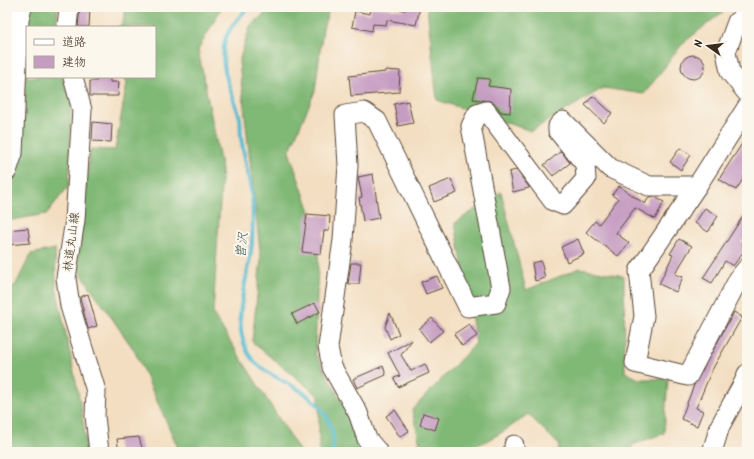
<svg xmlns="http://www.w3.org/2000/svg" width="754" height="459" font-family="Kalam,'Klee One',sans-serif">
  <rect width="100%" height="100%" fill="#fbf7ec"/>
  <filter id="ink" filterUnits="userSpaceOnUse"><feTurbulence type="fractalNoise" baseFrequency=".025" numOctaves="2"/><feDisplacementMap in="SourceGraphic" scale="8" xChannelSelector="R" yChannelSelector="G"/><feConvolveMatrix kernelMatrix="1 2 1 2 8 2 1 2 1" color-interpolation-filters="sRGB"/></filter>
  <filter id="wash" filterUnits="userSpaceOnUse"><feTurbulence type="fractalNoise" baseFrequency=".012" numOctaves="4" result="noise"/><feDisplacementMap in="SourceGraphic" scale="16" xChannelSelector="R" yChannelSelector="G"/><feGaussianBlur stdDeviation="0.9" result="paint"/><feColorMatrix in="noise" values="0 0 0 0 0 0 0 0 0 0 0 0 0 0 0 0 0 1.4 0 .05"/><feComposite in="paint" operator="in"/></filter>
  <g filter="url(#wash)">
    <rect width="100%" height="100%" fill="#f3dec1"/>
    <!-- forest -->
    <g fill="#80b876" stroke="#5e714a">
      <path d="M7,7H58L56,27H27V77H62L71,102L69,186L46,214L7,221V178L20,160L26,95L9,70L7,61Z"/>
      <path d="M126,7H222L198,50L222,170L213,314L300,452H180L134,350L77,268L90,149L115,150L127,83L124,77H155V27H118L123,23Z"/>
      <path d="M273,7H330L323,28L315,91L289,152L319,237L315,353L363,440L365,452H319V396L252,342L261,259L239,62L250,26Z"/>
      <path d="M427,7H729L683,43L644,94L603,88L531,131L437,100Z"/>
      <path d="M501,192L526,290L580,268L624,276L625,372L639,379H668L664,433L632,445V452H558L559,445L528,414C506,431 481,447 454,452C444,454 432,452 422,452L412,410L476,343L455,223Z"/>
      <path d="M55,249L56,287L81,406L87,452H7V287L15,286L31,254Z"/>
    </g>
    <g fill="none" stroke-linecap="round" stroke-linejoin="round">
      <!-- stream -->
      <path stroke="#53bbd1" stroke-width="4" d="M248,7C239,18 226,30 224,45C220,71 233,94 240,118C241,124 240,130 241,136C243,154 248,172 251,190C254,207 253,224 252,241C250,278 230,315 247,351C261,381 312,383 328,420C333,432 335,439 332,452"/>
    </g>
    <g id="blocks">
      <!-- building -->
      <g fill="#c69dc2">
        <path d="M80,7H90L89,27H78Z"/>
        <path d="M371,7L405,10V7H420L416,25L387,20L386,25L373,24L372,31L352,27L355,11L370,14Z"/>
        <circle cx="693" cy="67" r="12"/>
        <path d="M385,70L400,71L399,92L351,96L349,76L385,72Z"/>
        <path d="M97,77H110V82H119L118,96H90V81H97Z"/>
        <path d="M478,78L490,79L488,86L511,89L510,113L501,112L496,105L490,101L473,99Z"/>
        <path d="M593,96L612,113L604,123L585,105Z"/>
        <path d="M408,101L413,123L398,126L394,104Z"/>
        <path d="M93,122L112,124L111,142L92,141Z"/>
        <path d="M747,136V173L736,190L719,179Z"/>
        <path d="M680,148L691,155L681,170L670,162Z"/>
        <path d="M561,151L570,163L553,176L544,165Z"/>
        <path d="M516,170L529,187V188L513,192L509,172Z"/>
        <path d="M373,174L379,218L363,221L359,198L362,197L358,177Z"/>
        <path d="M451,179L457,193L434,202L429,188Z"/>
        <path d="M619,186L645,204L649,197H654L664,202L655,219L635,208L616,233L629,243L618,256L586,232L595,221L599,224L618,199L612,195Z"/>
        <path d="M705,208L718,216L708,232L695,223Z"/>
        <path d="M747,210V234L741,243L747,247L733,266L725,261L712,283L703,278Z"/>
        <path d="M307,214L330,216L329,231H324L321,254L302,252Z"/>
        <path d="M28,228L30,243L7,245V230Z"/>
        <path d="M578,239L584,254L567,262L561,247Z"/>
        <path d="M679,239L692,246L675,274L683,277L676,292L659,284L673,255L670,254Z"/>
        <path d="M541,261L545,278L535,281L532,263Z"/>
        <path d="M351,263H361L359,284H348Z"/>
        <path d="M437,276L442,288L426,294L421,282Z"/>
        <path d="M88,294L97,326L88,329L80,297Z"/>
        <path d="M315,303L320,312L297,324L292,314Z"/>
        <path d="M734,312L742,317L712,370L696,408L703,411L697,426L681,419L694,385Z"/>
        <path d="M390,313L399,334L390,339L385,327Z"/>
        <path d="M432,318L443,331L429,342L419,329Z"/>
        <path d="M469,324L477,336L462,346L454,334Z"/>
        <path d="M412,340L401,355L411,371L425,364L429,373L398,387L394,378L400,376L388,353Z"/>
        <path d="M383,366L386,375L357,388L353,379Z"/>
        <path d="M395,410L409,431L400,437L386,416Z"/>
        <path d="M423,413L439,418L435,430L420,425Z"/>
        <path d="M139,437L143,452H119L117,439Z"/>
      </g>
    </g>
  </g>
  <g filter="url(#ink)">
    <use href="#blocks" fill-opacity="0" stroke="#574536" stroke-width="1"/>
    <g fill="none" stroke-linecap="round" stroke-linejoin="round">
      <!-- minor casing -->
      <g stroke="#574536" stroke-width="21">
        <g id="minor">
          <path d="M747,14L737,22L726,52L730,72L747,93"/>
          <path d="M67,27L69,7"/>
          <path d="M73,77L82,110L75,220L66,278L70,306L96,391L95,416L99,452"/>
          <path d="M747,107L697,186L639,271L644,316L635,363L688,376L739,278L747,268"/>
          <path d="M7,171L13,153L19,20L22,7"/>
          <path d="M514,445V452"/>
          <path d="M378,452L367,439L358,413L332,367L328,347L343,240L348,165L345,115L364,112L377,121L468,307L496,303L501,288L471,126L477,114L486,111L553,201L563,205L586,179L585,164L558,131V126L563,121L610,168L649,186H697"/>
          <path d="M712,452L720,426L744,382L747,374"/>
        </g>
      </g>
      <!-- minor -->
      <use href="#minor" stroke="#fff" stroke-width="19"/>
    </g>
  </g>
  <g text-anchor="middle" stroke-width="4" stroke-linejoin="round" paint-order="stroke">
    <!-- street labels -->
    <g font-size="12" fill="#3b2a1e" stroke="#fbf7ec">
      <text transform="translate(71 242) rotate(-83)" y="4">林道丸山線</text>
    </g>
    <!-- water labels -->
    <g font-size="13" font-style="italic" fill="#435d5d" stroke="#fbf7ec">
      <text transform="translate(241 245) rotate(-84)" y="5">曽沢</text>
    </g>
  </g>
  <!-- margin -->
  <rect width="754" height="459" fill="none" stroke="#fbf7ec" stroke-width="24"/>
  <!-- legend -->
  <rect x="26" y="26" width="130" height="52" fill="#fbf7ec" stroke="#aea59a"/>
  <rect x="34" y="39" width="20" height="6" fill="#ffffff" stroke="#aea59a"/>
  <text x="62" y="46" font-size="12" fill="#3b2a1e">道路</text>
  <rect x="34" y="56" width="20" height="12" fill="#c69dc2" stroke="#aea59a"/>
  <text x="62" y="66" font-size="12" fill="#3b2a1e">建物</text>
  <!-- north arrow -->
  <g transform="translate(708 46) rotate(284)" stroke="#fbf7ec" stroke-width="3" paint-order="stroke">
  <path d="M0-3L7 15L0 10L-7 15Z" fill="#3b2a1e"/>
  <text y="-6" font-size="11" font-weight="bold" text-anchor="middle" fill="#3b2a1e">N</text>
  </g>
</svg>
